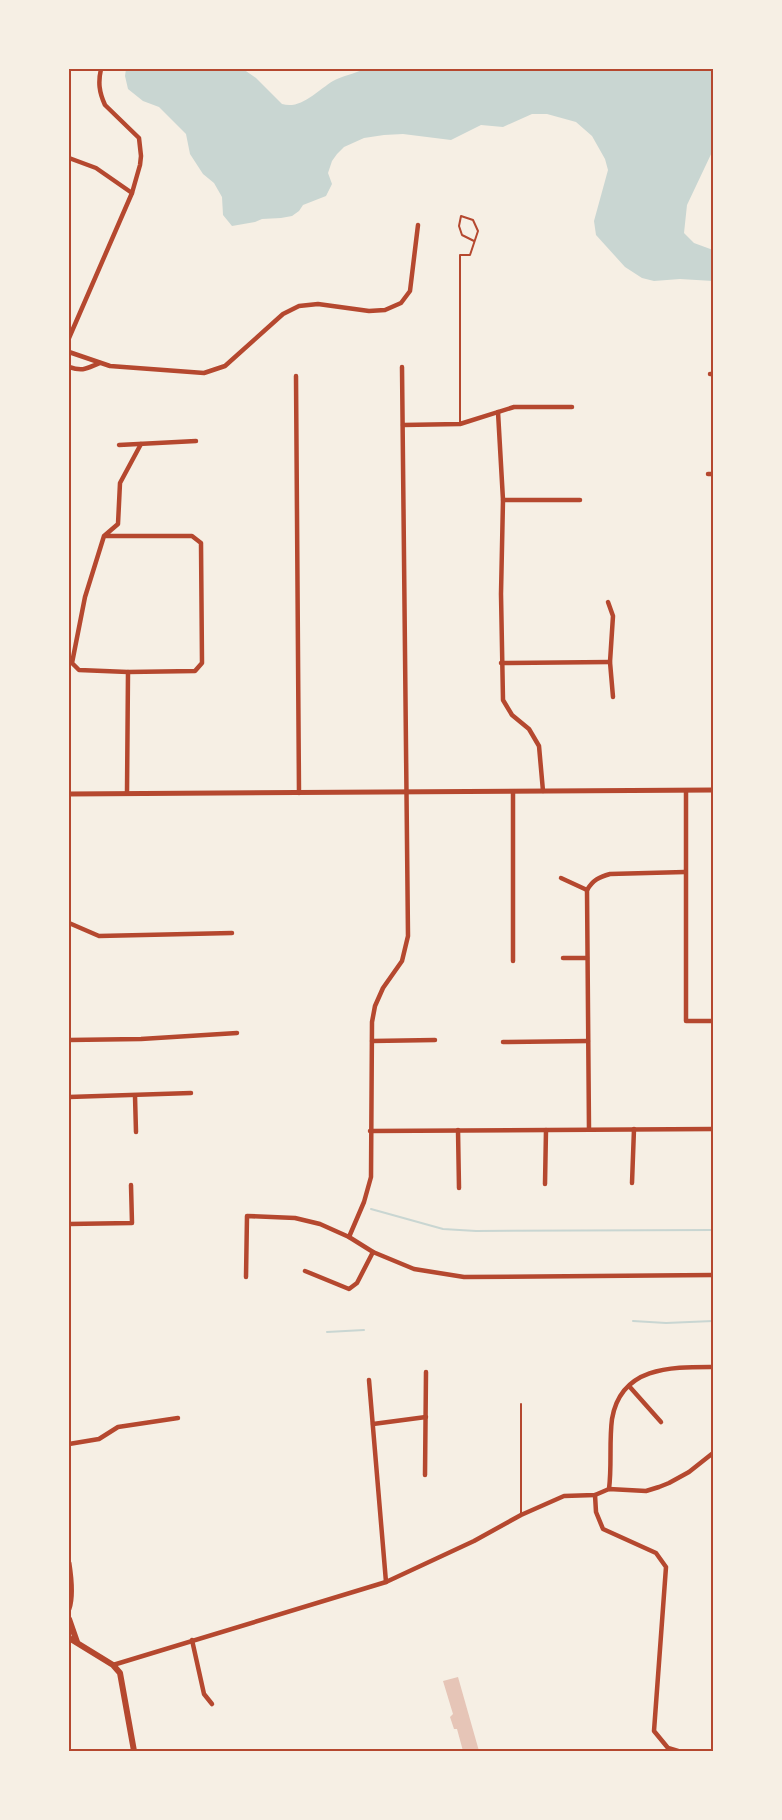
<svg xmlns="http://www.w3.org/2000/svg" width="782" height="1820" font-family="'Fira Sans',sans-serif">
  <rect width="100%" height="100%" fill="#f6efe4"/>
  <!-- water -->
  <path fill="#c9d6d2" d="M126,69H243L256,78L282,104C301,110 318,90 333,81C342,76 354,74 364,69H713V150L687,205L684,233L694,243L713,250V281L680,279L654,281L642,278L625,267L596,235L594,221L608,170L605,159L592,136L576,122L547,114H532L503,127L481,125L451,140L403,134L384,135L364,138L344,147L337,154L332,161L328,173L332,184L326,196L303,205L299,211L292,216L281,218L262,219L255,222L232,226L223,215L222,197L214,183L203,174L190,154L186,134L159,107L143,101L128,89L125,76Z"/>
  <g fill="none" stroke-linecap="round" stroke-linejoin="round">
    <!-- stream -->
    <g stroke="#c9d6d2" stroke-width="2">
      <path d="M371,1209L443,1229L476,1231L713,1230"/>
      <path d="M633,1321L666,1323L713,1321"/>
      <path d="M327,1332L364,1330"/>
    </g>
  </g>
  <!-- building -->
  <path fill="#e6c5b7" d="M458,1677L479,1751H463L457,1729H454L450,1717L453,1714L443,1681Z"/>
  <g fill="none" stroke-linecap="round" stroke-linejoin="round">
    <!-- service -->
    <g stroke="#b5482f" stroke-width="2">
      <path d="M460,424V255H470L478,231L473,220L461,216L459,226L462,235L474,241"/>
      <path d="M521,1515V1404"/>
    </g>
    <!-- minor -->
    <g stroke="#b5482f" stroke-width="4.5">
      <path d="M69,158L96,168L132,193"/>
      <path d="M69,338L132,193L140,165L141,156L139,138L105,105C99,92 98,82 101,69"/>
      <path d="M69,352L110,366L204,373L225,366L283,314L299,306L318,304L369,311L385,310L401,303L410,291L418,225"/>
      <path d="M69,367C84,372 87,368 100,363"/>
      <path d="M710,374H713"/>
      <path d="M296,376L299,793"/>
      <path d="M498,412L503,500L501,594L503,700L512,715L529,729L539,746L543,791"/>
      <path d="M403,425L460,424L514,407H572"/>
      <path d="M119,445L196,441"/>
      <path d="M708,474H713"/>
      <path d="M503,500H580"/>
      <path d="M104,536H192L201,543L202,663L195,671L128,672L79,670L72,663L85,597L104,536L118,524L120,483L141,444"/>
      <path d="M608,602L613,616L610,662L613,697"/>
      <path d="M501,663L610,662"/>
      <path d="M686,791V1021H713"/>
      <path d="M513,792V961"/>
      <path d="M127,793L128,672"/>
      <path d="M561,878L587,890"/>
      <path d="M587,890L589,1129"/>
      <path d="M587,890C593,880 599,877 610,874L685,872"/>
      <path d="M69,923L99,936L232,933"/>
      <path d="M563,958H587"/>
      <path d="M69,1040L141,1039L237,1033"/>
      <path d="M372,1041L435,1040"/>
      <path d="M503,1042L588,1041"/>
      <path d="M135,1096L136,1132"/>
      <path d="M69,1097L191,1093"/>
      <path d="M458,1130L459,1188"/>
      <path d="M370,1131L713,1129"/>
      <path d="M632,1183L634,1129"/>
      <path d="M545,1184L546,1130"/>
      <path d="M69,1224L132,1223L131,1185"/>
      <path d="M349,1237L364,1202L371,1177L372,1022L375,1006L383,988L402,961L408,936L402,367"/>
      <path d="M305,1271L349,1289L357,1283L373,1252"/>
      <path d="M246,1277L247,1216L295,1218L320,1224L349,1237L373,1252L414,1269L464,1277L713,1275"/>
      <path d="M369,1380L386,1582"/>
      <path d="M629,1386L661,1422"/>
      <path d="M373,1424L426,1417"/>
      <path d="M69,1444L99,1439L118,1427L178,1418"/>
      <path d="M425,1475L426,1372"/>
      <path d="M609,1489C612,1466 609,1442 612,1419C621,1366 672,1367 713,1367"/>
      <path d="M595,1495L596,1512L603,1529L656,1553L666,1567L654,1731L668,1748L678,1751"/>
      <path d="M192,1640L204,1694L212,1704"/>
      <path d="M113,1665L386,1582L474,1541L521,1515L564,1496L595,1495L609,1489L646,1491L659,1487L669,1483L689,1472L713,1453"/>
    </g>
    <!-- tertiary -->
    <g stroke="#b5482f" stroke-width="5">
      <path d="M69,794L713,790"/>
      <path d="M69,1563C71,1576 73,1598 69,1609"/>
    </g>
    <!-- secondary -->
    <g stroke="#b5482f" stroke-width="6">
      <path d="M69,1619L77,1642"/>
      <path d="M69,1638L113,1665L120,1673L134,1751"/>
    </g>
  </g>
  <!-- border -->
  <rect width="782" height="1820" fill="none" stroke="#f6efe4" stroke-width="141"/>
  <rect x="70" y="70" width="642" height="1680" fill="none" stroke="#b5482f" stroke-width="2"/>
</svg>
